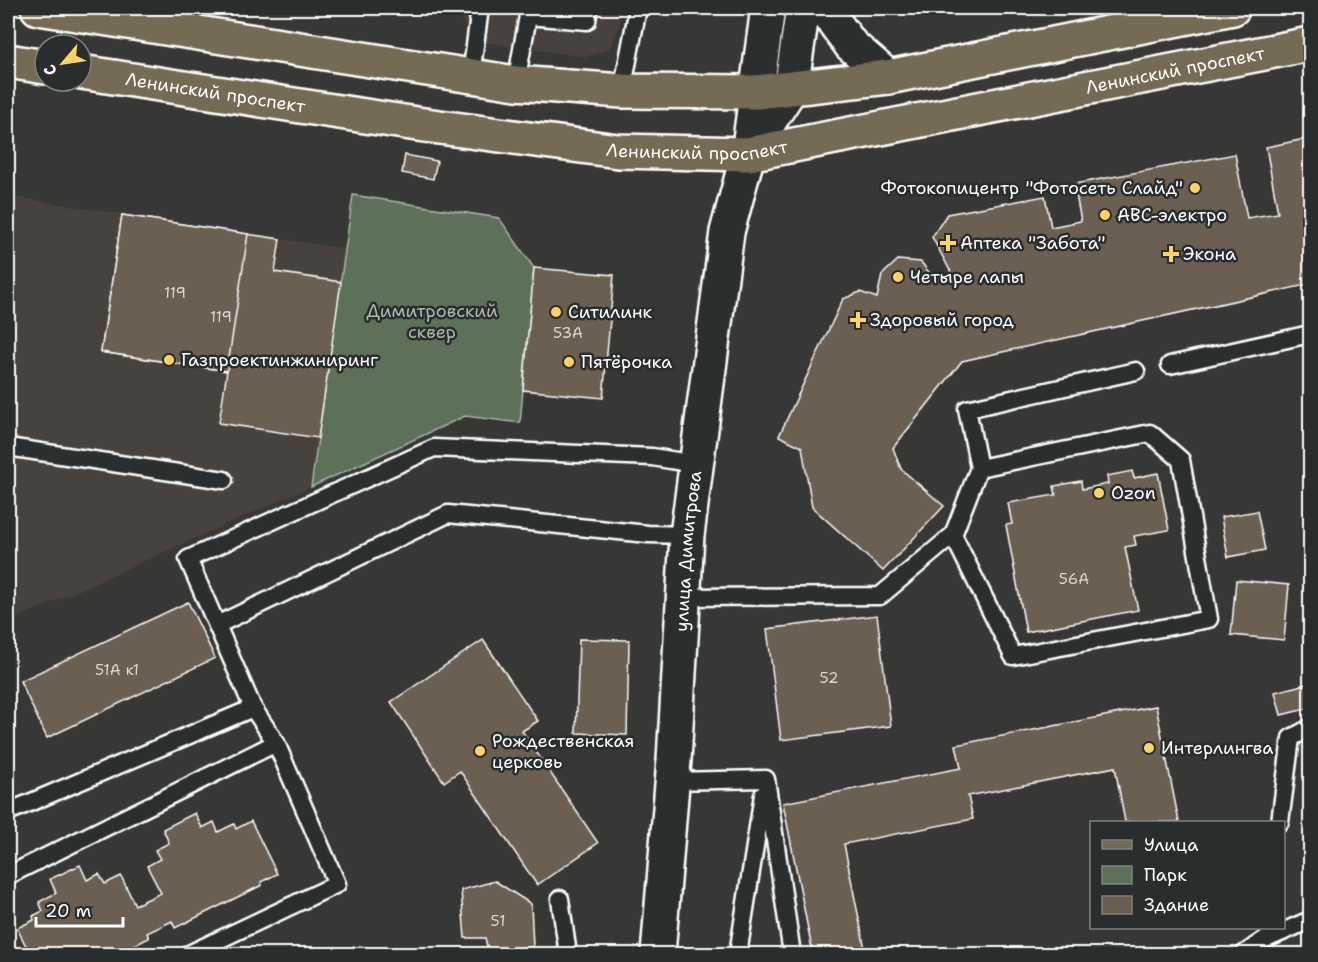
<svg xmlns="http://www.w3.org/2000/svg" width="1318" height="962" font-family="'Shantell Sans',sans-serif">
  <rect width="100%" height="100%" fill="#373735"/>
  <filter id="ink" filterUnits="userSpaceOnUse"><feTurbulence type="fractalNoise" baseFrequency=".0167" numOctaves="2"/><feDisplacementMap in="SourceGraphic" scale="12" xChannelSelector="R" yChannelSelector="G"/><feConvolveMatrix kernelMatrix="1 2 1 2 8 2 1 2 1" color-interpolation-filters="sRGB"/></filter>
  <g filter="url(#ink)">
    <!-- built -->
    <g fill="#46433d">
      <path d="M459,8H622L619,27L610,49L585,57L468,40Z"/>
      <path d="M8,196L346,249L310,487L8,622Z"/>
    </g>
    <!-- green -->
    <path fill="#5d7059" stroke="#aeb8ac" stroke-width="1.5" d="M353,195L499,218L534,268L520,423L465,416L311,487Z"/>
    <!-- building -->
    <g fill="#6a5e51" stroke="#fff" stroke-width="1.5">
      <path d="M1310,138V284L962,361L893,448L901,469L944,506L883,571L812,507L802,447L779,436L843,299L860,292L877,298L882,275L898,260L921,262L934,279L952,274L932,237L947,214L1045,196L1051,227L1081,221L1074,184L1235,154L1247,218L1278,213L1266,147Z"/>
      <path d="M405,155L437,161L433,179L402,173Z"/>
      <path d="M122,215L280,239L275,272L341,282L318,438L219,423L227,371L101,352Z"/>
      <path d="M122,215L248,234L227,371L101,352Z"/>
      <path d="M534,268L614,275L603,398L523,390Z"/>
      <path d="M1132,471L1134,478L1158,473L1169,530L1134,536L1136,545L1125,547L1138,610L1026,632L1006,525L1012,524L1008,503L1056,495L1054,486L1081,481L1082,489L1108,484L1107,476Z"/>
      <path d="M1257,511L1265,550L1228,557L1221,517Z"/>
      <path d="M1236,580L1289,585L1284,640L1231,635Z"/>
      <path d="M188,602L215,658L47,738L20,681Z"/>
      <path d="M877,615L891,726L781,740L767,629Z"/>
      <path d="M579,639L629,640L627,735L576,733Z"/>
      <path d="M483,640L538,721L522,731L598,843L537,885L460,771L444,782L391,702Z"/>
      <path d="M1310,683V708L1281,715L1275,692Z"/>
      <path d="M1156,706L1179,822H1125L1115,767L968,796L973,819L844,844L866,954H813L783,803L961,768L956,745Z"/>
      <path d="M195,813L202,828L214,822L218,832L234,824L236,829L251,821L277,874L261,882L262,885L175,928L172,921L147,933L149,938L117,954H30L17,928L34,920L33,916L43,911L39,902L56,893L50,879L80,865L87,880L99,874L105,884L121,876L135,905L161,893L147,866L160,859L155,850L169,843L163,829Z"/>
      <path d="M495,881L531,904L533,947L489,954L485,938H465L461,890Z"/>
    </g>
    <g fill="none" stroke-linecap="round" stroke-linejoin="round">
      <!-- lane casing -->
      <g stroke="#fff" stroke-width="21">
        <g id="lane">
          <path d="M471,75L480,8"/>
          <path d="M516,83L528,16L587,21L589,8"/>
          <path d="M622,91L638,8"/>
          <path d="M1170,365L1310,334"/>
          <path d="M8,447L224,480"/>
          <path d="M953,535L1013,656L1209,619L1181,460L1150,433L979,468"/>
          <path d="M681,597L880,596L953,535L979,468L967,409L1136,371"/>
          <path d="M217,625L448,514L648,534L687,535"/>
          <path d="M672,781L766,779L792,954"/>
          <path d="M8,812L253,708"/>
          <path d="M1280,822L1291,738L1310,728"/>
          <path d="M9,875L276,743"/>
          <path d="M560,899L568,954"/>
          <path d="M189,954L337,884L276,743L253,708L188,559L434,448L652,457L695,464"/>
          <path d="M738,954L763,795"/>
          <path d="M1244,954L1264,940L1310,920"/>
        </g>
      </g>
      <!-- secondary casing -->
      <g stroke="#fff" stroke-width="38">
        <g id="secondary">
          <path d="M824,8L851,45L888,77"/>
          <path d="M752,148L791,88L803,8"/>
          <path id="s1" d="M658,954L674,760L687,535L727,232L748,154L768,8"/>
        </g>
      </g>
      <!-- primary casing -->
      <g stroke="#fff" stroke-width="38">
        <g id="primary">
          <path d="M38,8L516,83L622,91L756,92L888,77L1233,8"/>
          <path d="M8,61L45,67"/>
          <path id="s2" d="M81,72L417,124L618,151L748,154L1310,44"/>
        </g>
      </g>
      <!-- lane -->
      <use href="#lane" stroke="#2a2d2e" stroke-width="16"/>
      <!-- secondary -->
      <use href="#secondary" stroke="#2a2d2e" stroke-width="33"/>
      <!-- primary -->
      <use href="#primary" stroke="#746b52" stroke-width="33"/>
    </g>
  </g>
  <!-- markers -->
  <g fill="#ffd166" stroke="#2a2d2e" stroke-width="2">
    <circle cx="1195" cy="188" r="6"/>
    <circle cx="1105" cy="215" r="6"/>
    <path d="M945 234h6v6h6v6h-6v6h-6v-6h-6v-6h6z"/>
    <path d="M1168 245h6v6h6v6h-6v6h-6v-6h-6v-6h6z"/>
    <circle cx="898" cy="277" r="6"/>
    <circle cx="556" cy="312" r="6"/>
    <path d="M855 311h6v6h6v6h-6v6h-6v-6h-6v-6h6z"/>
    <circle cx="169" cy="360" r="6"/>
    <circle cx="569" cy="362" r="6"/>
    <circle cx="1099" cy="493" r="6"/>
    <circle cx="1149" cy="748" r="6"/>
    <circle cx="480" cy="751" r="6"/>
  </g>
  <g text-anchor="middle" stroke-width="5" stroke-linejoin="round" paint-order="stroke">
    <!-- number labels -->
    <g font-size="15" fill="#dad7d4">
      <text x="175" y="298">119</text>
      <text x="221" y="322">119</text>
      <text x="568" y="338">53А</text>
      <text x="1074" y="584">56А</text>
      <text x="117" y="675">51А к1</text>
      <text x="829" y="683">52</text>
      <text x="498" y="926">51</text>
    </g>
    <!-- street labels -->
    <g font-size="18" fill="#fff" stroke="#2a2d2e">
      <text dy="6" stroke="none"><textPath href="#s2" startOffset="1108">Ленинский проспект</textPath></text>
      <text dy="6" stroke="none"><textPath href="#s2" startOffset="136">Ленинский проспект</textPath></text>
      <text dy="6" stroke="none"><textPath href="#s2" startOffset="622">Ленинский проспект</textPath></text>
      <text dy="6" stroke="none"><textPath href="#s1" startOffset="404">улица Димитрова</textPath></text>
    </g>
    <!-- poi labels -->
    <g font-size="18" fill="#fff" stroke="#2a2d2e" text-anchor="start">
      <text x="1183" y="194" text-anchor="end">Фотокопицентр "Фотосеть Слайд"</text>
      <text x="1117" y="221">АВС-электро</text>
      <text x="960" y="249">Аптека "Забота"</text>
      <text x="1183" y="260">Экона</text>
      <text x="910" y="283">Четыре лапы</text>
      <text x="568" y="318">Ситилинк</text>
      <text x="870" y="326">Здоровый город</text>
      <text x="181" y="366">Газпроектинжиниринг</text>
      <text x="581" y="368">Пятёрочка</text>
      <text x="1111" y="499">Ozon</text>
      <text x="492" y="747">Рождественская<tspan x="492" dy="21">церковь</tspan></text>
      <text x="1161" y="754">Интерлингва</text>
    </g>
    <!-- park labels -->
    <g font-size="18" fill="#aeb8ac" stroke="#2a2d2e">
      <text x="432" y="317">Димитровский<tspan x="432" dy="21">сквер</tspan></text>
    </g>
  </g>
  <!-- margin -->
  <rect width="1318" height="962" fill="none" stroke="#2a2d2e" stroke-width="30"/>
  <rect x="15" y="15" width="1288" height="932" fill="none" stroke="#fff" stroke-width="2" filter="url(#ink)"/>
  <!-- legend -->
  <rect x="1090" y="821" width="195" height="108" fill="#2a2d2e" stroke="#7f8182" stroke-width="1.5"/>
  <rect x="1102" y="840" width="30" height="9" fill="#746b52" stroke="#7f8182" stroke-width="1.5"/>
  <text x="1144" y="851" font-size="18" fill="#ffffff">Улица</text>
  <rect x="1102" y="866" width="30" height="18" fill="#5d7059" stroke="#7f8182" stroke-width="1.5"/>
  <text x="1144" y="881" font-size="18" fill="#ffffff">Парк</text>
  <rect x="1102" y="896" width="30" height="18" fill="#6a5e51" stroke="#7f8182" stroke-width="1.5"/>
  <text x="1144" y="911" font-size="18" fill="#ffffff">Здание</text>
  <!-- north arrow -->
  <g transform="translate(63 63) rotate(241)"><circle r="28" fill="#2a2d2e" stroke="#7f8182" stroke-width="1.5"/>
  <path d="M0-4.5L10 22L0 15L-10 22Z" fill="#ffd166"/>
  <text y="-9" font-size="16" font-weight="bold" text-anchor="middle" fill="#ffffff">С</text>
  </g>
  <!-- scale -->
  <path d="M36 917v9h87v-9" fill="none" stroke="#ffffff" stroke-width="3"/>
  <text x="45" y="917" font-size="18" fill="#ffffff" stroke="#2a2d2e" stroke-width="4.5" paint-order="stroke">20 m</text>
</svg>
